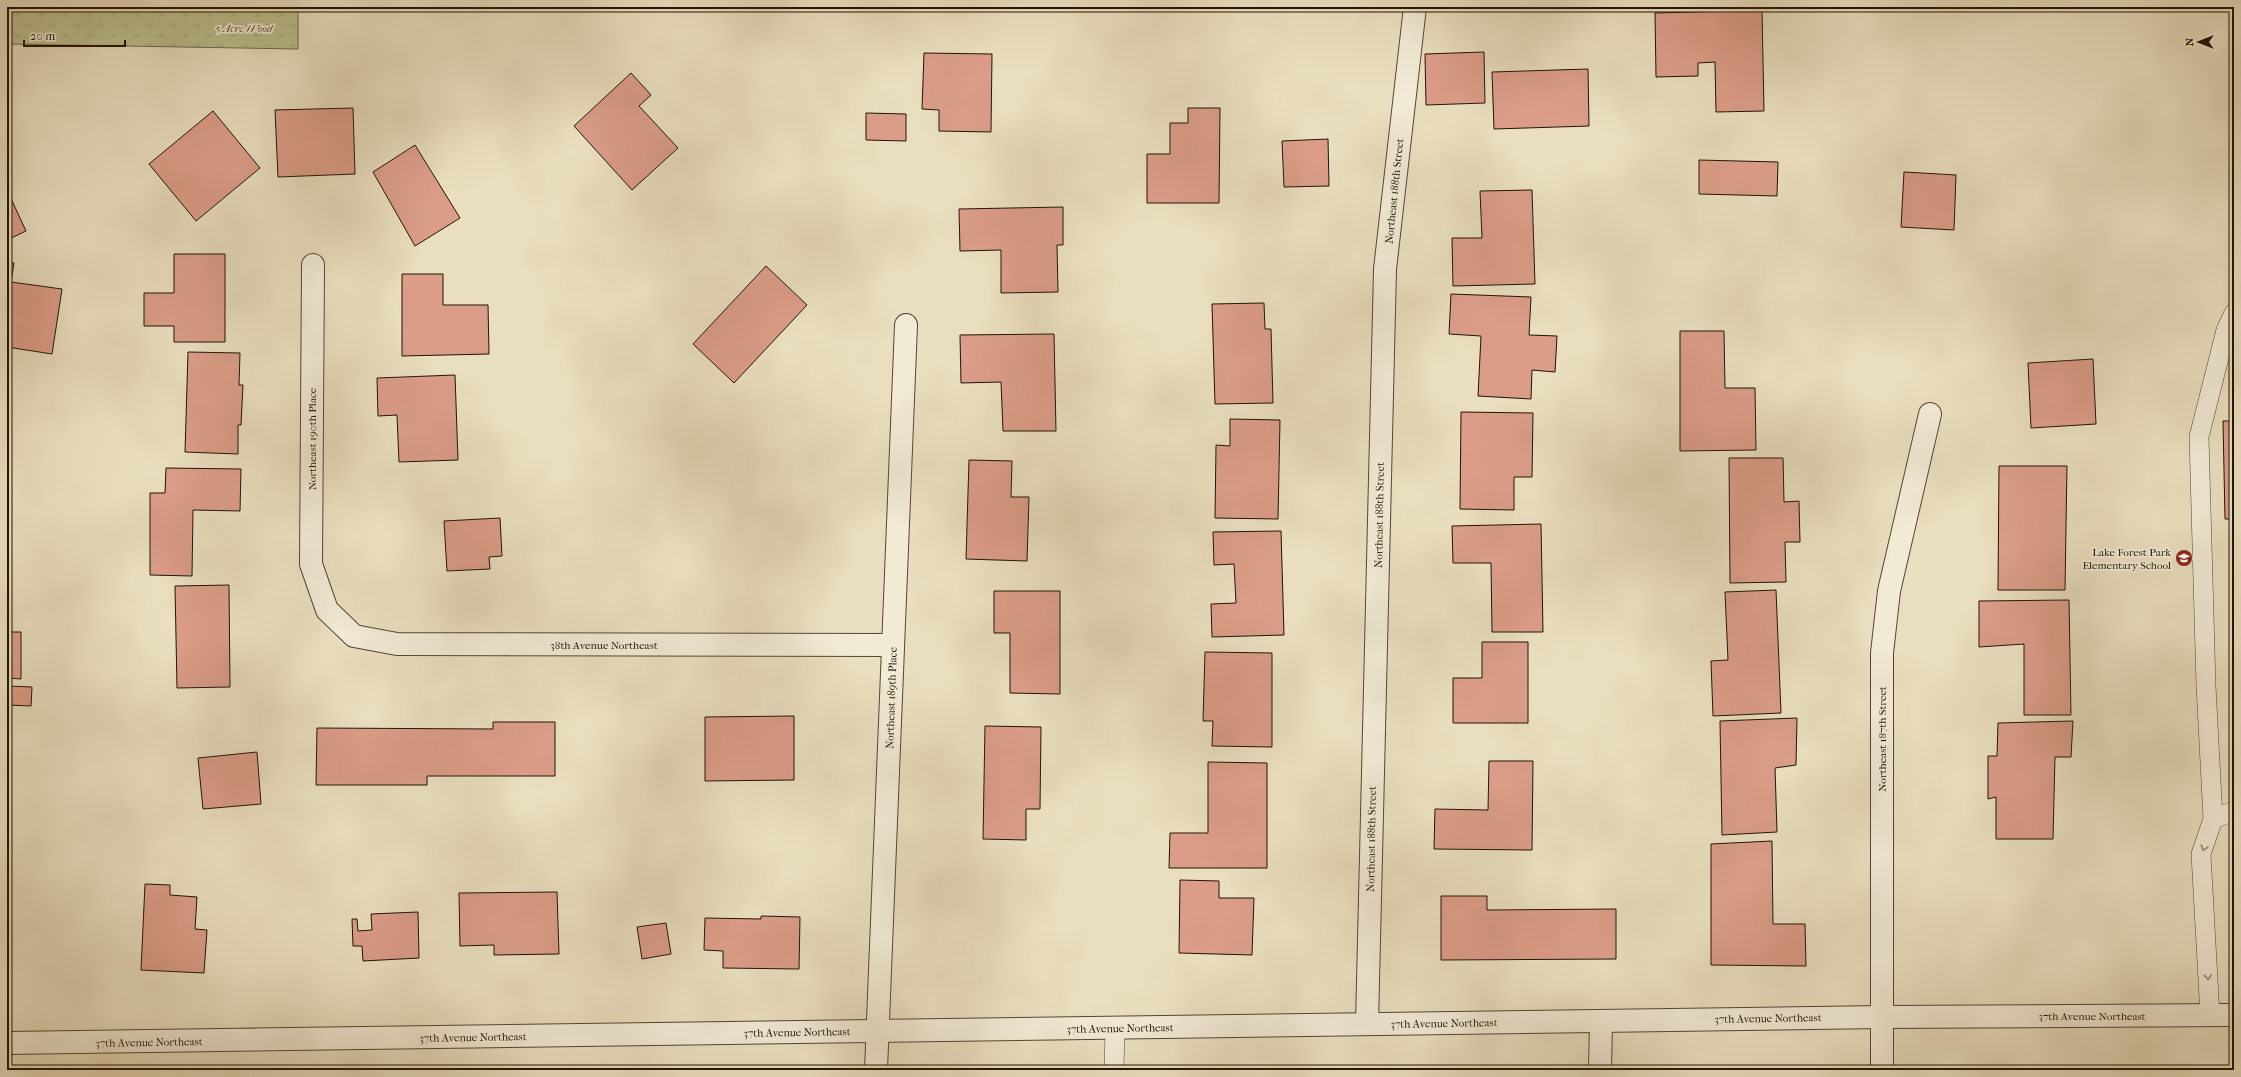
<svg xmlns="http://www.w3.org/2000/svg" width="2241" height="1077" font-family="'IM FELL French Canon',serif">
  <defs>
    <pattern id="grass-tufts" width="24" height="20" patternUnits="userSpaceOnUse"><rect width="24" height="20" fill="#bbc08e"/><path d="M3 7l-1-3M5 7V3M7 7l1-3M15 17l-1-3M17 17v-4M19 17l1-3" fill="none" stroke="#a0a479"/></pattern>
  </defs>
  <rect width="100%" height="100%" fill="#e9debf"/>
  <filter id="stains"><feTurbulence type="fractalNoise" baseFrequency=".005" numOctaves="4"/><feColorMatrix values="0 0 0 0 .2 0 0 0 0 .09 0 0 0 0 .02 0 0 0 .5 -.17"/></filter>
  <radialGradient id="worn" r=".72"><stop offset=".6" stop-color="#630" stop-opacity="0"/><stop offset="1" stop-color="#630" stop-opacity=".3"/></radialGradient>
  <!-- grass -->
  <path fill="url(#grass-tufts)" stroke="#6e6a4a" d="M7,7H298V49L7,44Z"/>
  <!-- building -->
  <g fill="#db9d88" stroke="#201405">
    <path d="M1762,10L1764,111L1716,112L1715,62L1698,63V76L1656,77L1655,13Z"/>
    <path d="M1484,52L1485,103L1426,105L1425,54Z"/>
    <path d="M924,53L992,54L991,132L939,131V110L922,109Z"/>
    <path d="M1588,69L1589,126L1494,129L1492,72Z"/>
    <path d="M631,73L651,95L639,106L678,148L632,190L574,126Z"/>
    <path d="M353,108L355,174L278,177L275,110Z"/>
    <path d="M1188,108H1220L1219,203H1147V154H1170V123H1188Z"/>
    <path d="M213,111L260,168L196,221L149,164Z"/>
    <path d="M866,113L906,114V141L866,140Z"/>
    <path d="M1328,139L1329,186L1284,187L1282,141Z"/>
    <path d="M415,145L460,218L415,246L373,172Z"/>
    <path d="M1699,160L1778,162L1777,196L1699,194Z"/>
    <path d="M1904,172L1956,175L1954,230L1901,227Z"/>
    <path d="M7,190L26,231L7,240Z"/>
    <path d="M1532,190L1535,284L1453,286L1452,238H1482L1480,191Z"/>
    <path d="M1063,207V245H1057L1058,292L1001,293V250L960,251L959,209Z"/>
    <path d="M174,254H225V342H174V326H144V293H174Z"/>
    <path d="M7,262L14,263L11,282L62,289L52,354L7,347Z"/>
    <path d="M766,266L807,305L734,383L693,344Z"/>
    <path d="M402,274H443V305H488L489,354L402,356Z"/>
    <path d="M1451,294L1531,297L1529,335L1557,336L1555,372L1532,370L1531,399L1478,396L1481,336L1449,334Z"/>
    <path d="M1264,303L1265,329H1271L1273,403L1215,404L1212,304Z"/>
    <path d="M1680,331H1724L1725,388H1755L1756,450L1680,451Z"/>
    <path d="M1054,334L1056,431H1003L1001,382L961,383L960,335Z"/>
    <path d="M188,352L240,353L239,385H243L241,425H238V454L185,452Z"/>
    <path d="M2093,359L2096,424L2031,428L2028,363Z"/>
    <path d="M455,375L458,460L399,462L397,415L378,416L377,378Z"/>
    <path d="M1461,412L1533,413L1532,477H1514V510L1460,509Z"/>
    <path d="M1230,419L1280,420L1278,519L1215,518L1216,445L1230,446Z"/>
    <path d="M2223,421H2234V519H2225Z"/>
    <path d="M1729,458H1783L1784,502L1799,501L1800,542H1785L1786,582L1730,583Z"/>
    <path d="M969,460L1012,461L1011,497H1029L1027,561L966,559Z"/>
    <path d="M1999,466H2067L2065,590H1998Z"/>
    <path d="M166,468L241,469L240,511L193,510L192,576L150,575V493H165Z"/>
    <path d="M500,518L502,556L489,557L490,569L447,571L444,521Z"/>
    <path d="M1541,524L1543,632H1492L1491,563H1453L1452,526Z"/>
    <path d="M1281,531L1284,635L1212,637L1211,604L1236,603L1234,564L1214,565L1213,532Z"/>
    <path d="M229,585L230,687L177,688L175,586Z"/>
    <path d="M1776,590L1781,713L1713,716L1711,661L1728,660L1725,592Z"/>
    <path d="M994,591H1060V694L1010,693V633H994Z"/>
    <path d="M2069,600L2071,715H2024V644L1979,647V601Z"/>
    <path d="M7,632H21V679L7,678Z"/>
    <path d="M1482,642H1528V723H1453V678H1482Z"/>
    <path d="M1205,652L1272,653V747L1212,746L1213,721H1203Z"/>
    <path d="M7,686L32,687L31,706L7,705Z"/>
    <path d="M794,716V780L705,781V717Z"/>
    <path d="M1797,718L1796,765L1775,768L1777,832L1722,835L1720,721Z"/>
    <path d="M2073,721L2071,757H2055L2053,839H1996V797L1988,799V756H1997L1998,723Z"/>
    <path d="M493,722H555V776H427V785H316L317,728L493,729Z"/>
    <path d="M985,726L1041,727L1040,809H1026V840L983,839Z"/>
    <path d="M257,752L261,804L203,809L198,758Z"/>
    <path d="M1489,761H1533L1532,850L1434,849L1435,809L1488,810Z"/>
    <path d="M1208,762L1267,763V868H1169L1170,833H1208Z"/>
    <path d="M1772,841L1773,924H1805L1806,966L1711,965V844Z"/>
    <path d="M1180,880L1219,881V898H1254L1252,955L1179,953Z"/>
    <path d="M145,884L170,885V895L197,897L195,929L207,930L204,973L141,970Z"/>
    <path d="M557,892L559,954L494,955V945L460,946L459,893Z"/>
    <path d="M1441,896H1487V910L1616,909V959L1441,960Z"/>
    <path d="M418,912L419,958L363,961L362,946H353L352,919H357L358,931L372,930L371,914Z"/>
    <path d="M761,916L800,917L799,969L723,968V951L704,950L705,918L761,919Z"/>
    <path d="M666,923L671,954L642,959L637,927Z"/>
  </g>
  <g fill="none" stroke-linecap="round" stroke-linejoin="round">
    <!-- lane casing -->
    <g stroke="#524634" stroke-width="20">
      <g id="lane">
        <path d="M2213,819L2206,686L2199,437L2226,330L2234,313"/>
        <path d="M2210,1016L2201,854L2213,819L2234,811"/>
        <path d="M1114,1070L1115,1028"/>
      </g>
    </g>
    <!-- street casing -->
    <g stroke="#524634" stroke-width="24">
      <g id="street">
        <path d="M313,265L311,564L327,610L354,636L397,644L893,645"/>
        <path d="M1367,1024L1385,269L1415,7"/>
        <path d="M7,1043L1882,1017L2234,1015"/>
        <path d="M876,1070L906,325"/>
        <path d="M1600,1070L1601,1021"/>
        <path d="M1882,1070V653L1889,591L1930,414"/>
      </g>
    </g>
    <!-- lane -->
    <use href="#lane" stroke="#f1ead5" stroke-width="19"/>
    <!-- street -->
    <use href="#street" stroke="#f1ead5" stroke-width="22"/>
  </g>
  <!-- one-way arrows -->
  <defs><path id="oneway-chevron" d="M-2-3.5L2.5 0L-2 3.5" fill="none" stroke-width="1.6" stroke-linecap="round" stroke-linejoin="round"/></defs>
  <g stroke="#938a77">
    <use href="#oneway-chevron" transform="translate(2204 848) rotate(108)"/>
    <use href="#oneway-chevron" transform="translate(2208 977) rotate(87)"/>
  </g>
  <!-- icons -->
  <defs>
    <g id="school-disc" transform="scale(0.9)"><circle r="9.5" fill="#8f2418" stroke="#f1ead5"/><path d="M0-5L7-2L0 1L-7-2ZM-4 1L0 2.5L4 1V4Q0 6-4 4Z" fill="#fff"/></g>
  </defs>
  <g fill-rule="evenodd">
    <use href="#school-disc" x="2184" y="558"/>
  </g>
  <g text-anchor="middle" stroke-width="3.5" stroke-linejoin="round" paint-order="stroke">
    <!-- park labels -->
    <g font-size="11" font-style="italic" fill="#565035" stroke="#f1ead5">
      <text x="244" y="32">5 Acre Wood</text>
    </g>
    <!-- street labels -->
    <g font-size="11" fill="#201405" stroke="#f1ead5">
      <text transform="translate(1394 191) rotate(-84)" y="4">Northeast 188th Street</text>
      <text transform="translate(312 439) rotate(-90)" y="4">Northeast 190th Place</text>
      <text transform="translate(1379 515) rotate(-89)" y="4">Northeast 188th Street</text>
      <text x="604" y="649">38th Avenue Northeast</text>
      <text transform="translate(891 698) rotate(-88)" y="4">Northeast 189th Place</text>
      <text transform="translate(1882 739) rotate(-90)" y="4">Northeast 187th Street</text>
      <text transform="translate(1371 839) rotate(-89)" y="4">Northeast 188th Street</text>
      <text x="2092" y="1020">37th Avenue Northeast</text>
      <text transform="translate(1768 1018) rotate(-1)" y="4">37th Avenue Northeast</text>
      <text transform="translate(1444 1023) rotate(-1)" y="4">37th Avenue Northeast</text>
      <text transform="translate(1120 1028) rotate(-1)" y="4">37th Avenue Northeast</text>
      <text transform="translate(797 1032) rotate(-1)" y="4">37th Avenue Northeast</text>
      <text transform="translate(473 1037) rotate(-1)" y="4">37th Avenue Northeast</text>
      <text transform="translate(149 1042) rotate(-1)" y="4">37th Avenue Northeast</text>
    </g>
    <!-- poi labels -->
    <g font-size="11" fill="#201405" stroke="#f1ead5" text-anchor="end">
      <text x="2171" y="556">Lake Forest Park<tspan x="2171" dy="13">Elementary School</tspan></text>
    </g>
  </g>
  <!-- margin -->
  <rect width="2241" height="1077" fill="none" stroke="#e9debf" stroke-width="24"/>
  <rect x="8" y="8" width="2225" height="1061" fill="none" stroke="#201405" stroke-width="2"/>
  <rect x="12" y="12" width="2217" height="1053" fill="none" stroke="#201405"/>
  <!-- north arrow -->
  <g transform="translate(2199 42) rotate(270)" stroke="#f1ead5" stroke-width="3" paint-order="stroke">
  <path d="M0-3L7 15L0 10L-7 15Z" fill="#201405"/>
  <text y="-6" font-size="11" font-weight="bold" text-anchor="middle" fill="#201405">N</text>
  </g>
  <!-- scale -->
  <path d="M24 40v6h101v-6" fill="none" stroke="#201405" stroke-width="2"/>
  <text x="30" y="40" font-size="12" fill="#201405" stroke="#f1ead5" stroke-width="3" paint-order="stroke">20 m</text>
  <rect width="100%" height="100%" filter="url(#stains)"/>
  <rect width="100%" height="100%" fill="url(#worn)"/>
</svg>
